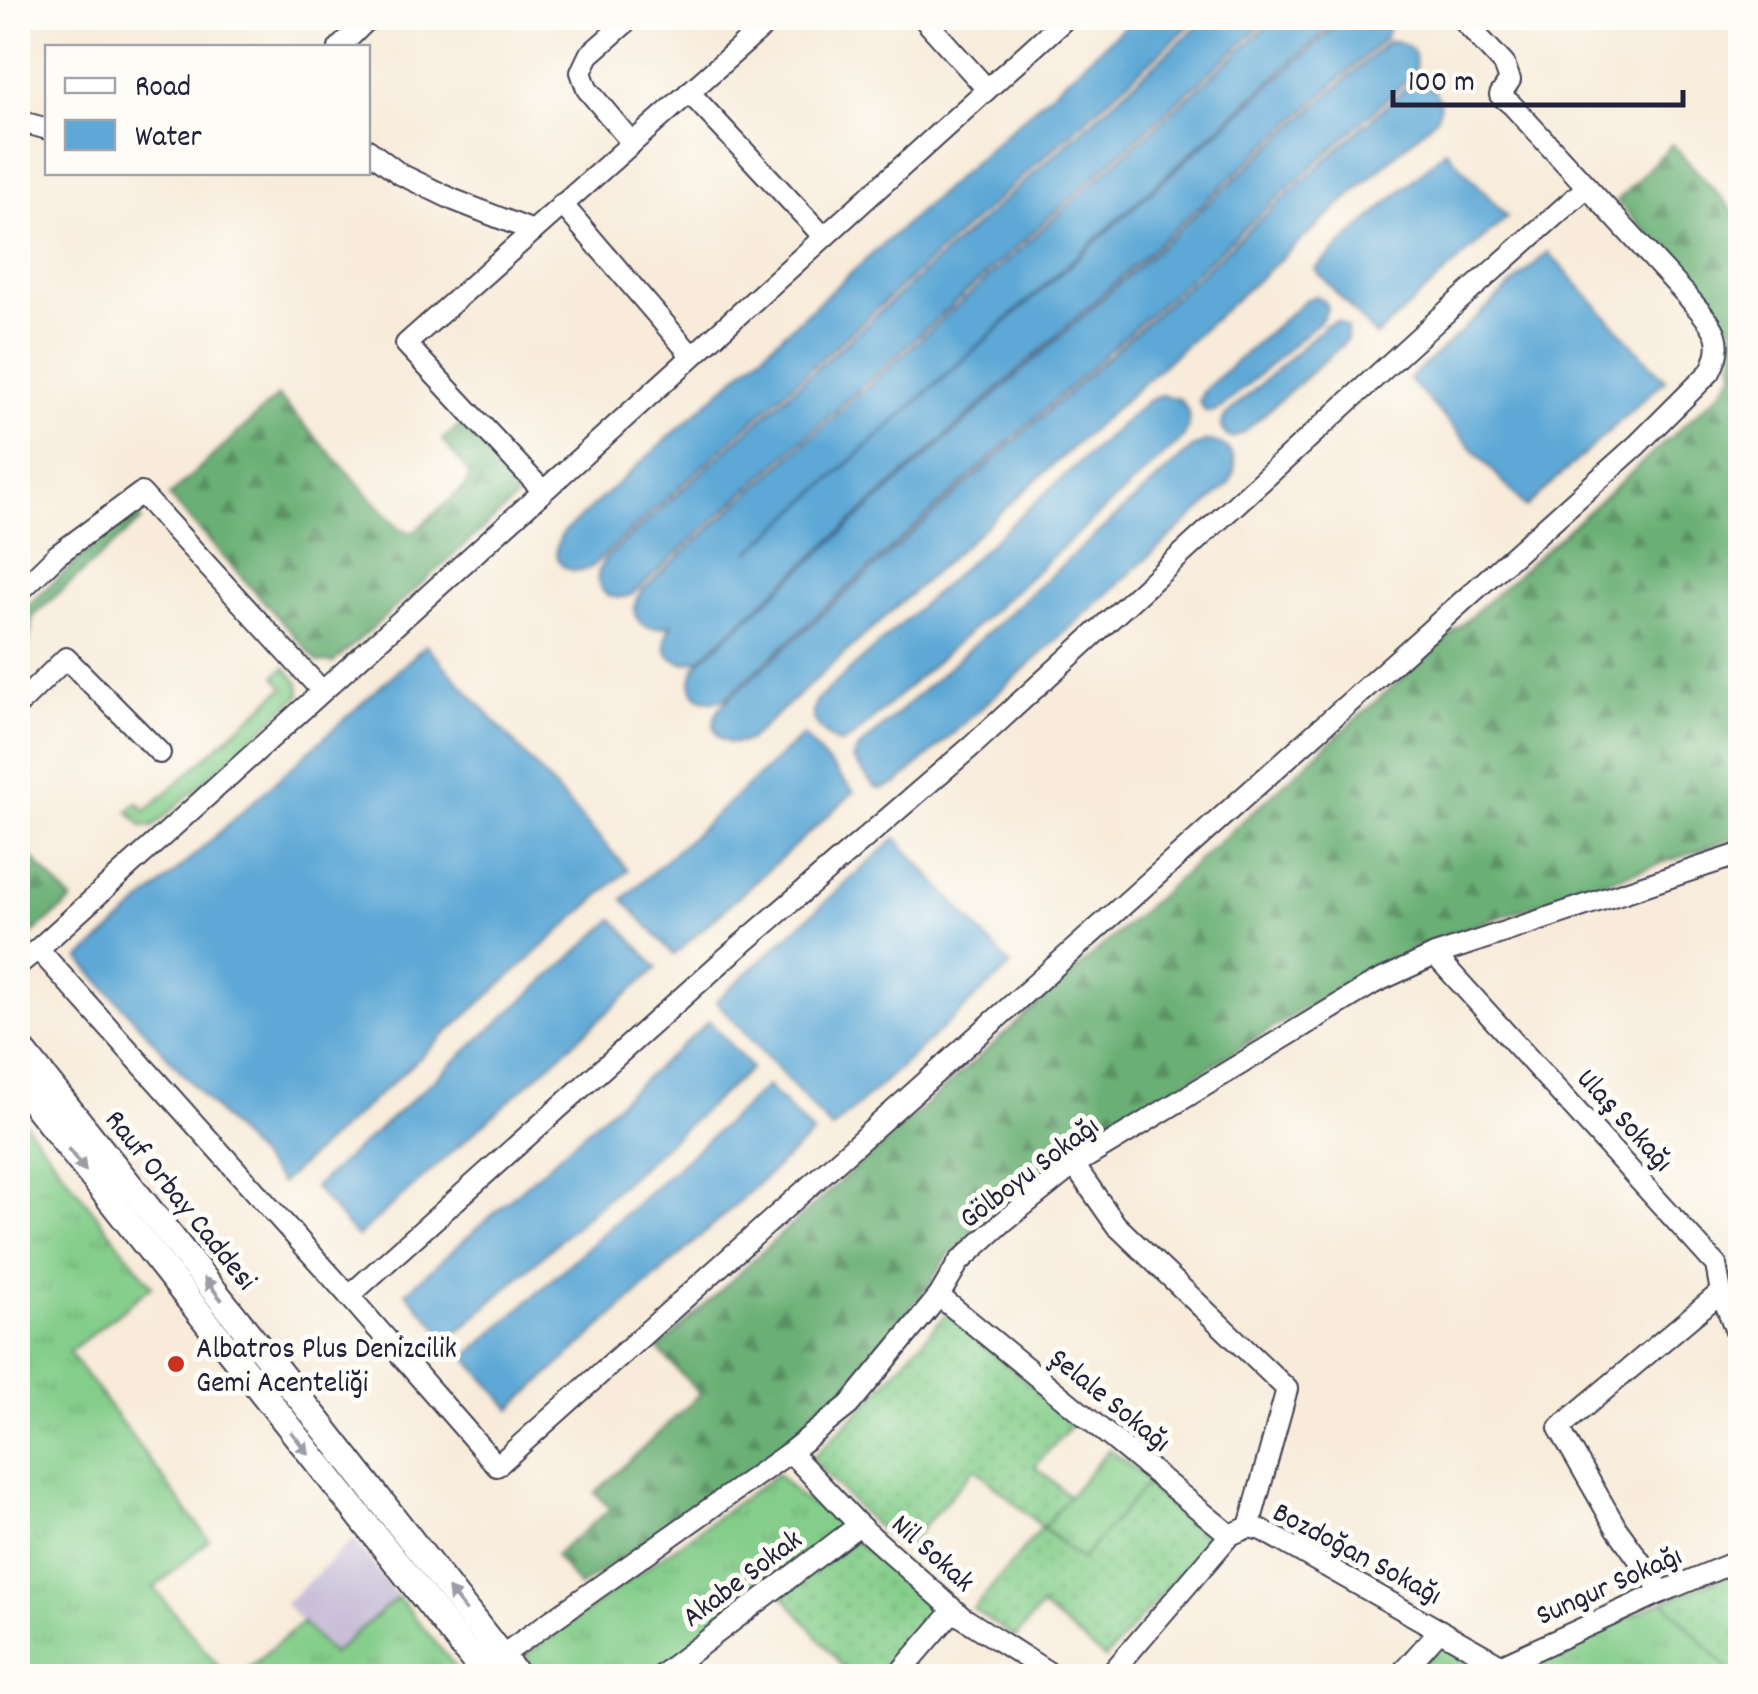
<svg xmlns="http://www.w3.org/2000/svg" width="1758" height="1694" font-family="Dekko,sans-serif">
  <defs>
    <pattern id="grass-tufts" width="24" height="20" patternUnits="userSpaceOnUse" patternTransform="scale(2.5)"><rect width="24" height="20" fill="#84cd8a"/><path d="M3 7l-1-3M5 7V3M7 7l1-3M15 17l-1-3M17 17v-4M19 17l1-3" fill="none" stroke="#72b078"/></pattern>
    <pattern id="forest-firs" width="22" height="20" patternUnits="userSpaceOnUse" patternTransform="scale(2.5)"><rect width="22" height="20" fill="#6bb076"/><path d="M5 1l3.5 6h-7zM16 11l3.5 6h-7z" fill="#588f62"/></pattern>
    <pattern id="garden-dots" width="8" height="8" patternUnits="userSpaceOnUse" patternTransform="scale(2.5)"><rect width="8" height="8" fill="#84cd8a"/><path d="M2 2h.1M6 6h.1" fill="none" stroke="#72b078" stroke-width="1.8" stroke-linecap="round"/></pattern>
  </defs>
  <rect width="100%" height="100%" fill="#fdfcf7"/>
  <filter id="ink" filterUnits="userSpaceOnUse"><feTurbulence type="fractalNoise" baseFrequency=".01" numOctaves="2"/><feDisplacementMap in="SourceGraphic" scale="20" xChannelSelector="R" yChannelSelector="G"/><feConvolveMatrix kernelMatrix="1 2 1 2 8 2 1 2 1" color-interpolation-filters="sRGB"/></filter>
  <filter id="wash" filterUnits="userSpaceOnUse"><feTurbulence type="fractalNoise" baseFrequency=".0048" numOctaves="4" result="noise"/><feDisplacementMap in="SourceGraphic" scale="40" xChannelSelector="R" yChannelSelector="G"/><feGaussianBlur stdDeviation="2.25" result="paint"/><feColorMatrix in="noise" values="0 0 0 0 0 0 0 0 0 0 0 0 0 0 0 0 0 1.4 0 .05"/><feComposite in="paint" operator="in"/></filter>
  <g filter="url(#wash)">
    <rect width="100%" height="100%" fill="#f8ebd9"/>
    <!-- industrial -->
    <path fill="#c9bfd8" d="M353,1539L398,1597L331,1655L285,1604Z"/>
    <!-- grass -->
    <g fill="url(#grass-tufts)" stroke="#537862" stroke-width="2.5">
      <path d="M285,667L299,683L300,695L153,827L142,826L128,811L138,802L146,811L284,687L275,676Z"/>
      <path d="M18,1114L152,1286L69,1352L209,1540L154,1588L227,1676H18Z"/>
      <path d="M1109,1449L1208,1525L1209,1540L1147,1485L1081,1560L1043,1527Z"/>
      <path d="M777,1474L802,1499L843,1519L849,1527L650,1676H540L524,1656Z"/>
      <path d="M398,1597L463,1676H239L302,1622L332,1654Z"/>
      <path d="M1664,1601L1735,1676H1553L1534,1665L1542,1654Z"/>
    </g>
    <!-- forest -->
    <g fill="url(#forest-firs)" stroke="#466958" stroke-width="2.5">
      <path d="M1672,144L1740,218V837L1446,935L1364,972L1070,1153L947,1257L927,1289L840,1394L781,1448L579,1587L555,1555L610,1509L595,1493L700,1394L658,1349L766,1248L1720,393L1735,372L1732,326L1617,201Z"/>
      <path d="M278,396L400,529L413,533L467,485L469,473L442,440L467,420L522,481L514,488L516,499L333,663L318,662L169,496Z"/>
      <path d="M133,510L141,520L33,616L27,655L18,645V614Z"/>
      <path d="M18,842L72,901L18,945Z"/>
    </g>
    <!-- garden -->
    <g fill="url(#garden-dots)" stroke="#537862" stroke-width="2.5">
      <path d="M947,1313L1074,1422L1035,1466L1069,1496L1043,1528L1081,1560L1146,1485L1209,1540L1105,1659L1041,1607L1015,1638L973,1609L1042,1527L975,1468L904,1549L874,1524L811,1459L861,1410Z"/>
      <path d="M854,1540L940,1614L886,1676H850L783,1595Z"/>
      <path d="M1740,1570V1676H1735L1664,1601Z"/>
      <path d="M1439,1644L1491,1676H1410Z"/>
    </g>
    <!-- water -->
    <g fill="#5da8d6" stroke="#406588" stroke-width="2.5">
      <path d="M1134,18H1198L590,568C562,578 546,555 564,532Z"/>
      <path d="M1206,18H1270L631,595C604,605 588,582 605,559Z"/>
      <path d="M1276,18H1340L749,553L1345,18H1389L1390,25L1385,38L699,660C670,670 657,647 672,624C644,637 623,615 642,590Z"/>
      <path d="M1394,41C1414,44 1421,60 1411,77L725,699C697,708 681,686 699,662L1387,42Z"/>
      <path d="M1417,83C1437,86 1445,102 1435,119L748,741C720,750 704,728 722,705L1410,84Z"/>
      <path d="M1446,150L1507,217L1376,336L1315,269Z"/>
      <path d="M1548,252L1665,380L1526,507L1409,379Z"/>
      <path d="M1316,296L1325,303L1327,309L1322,319L1221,408L1211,412L1205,411L1199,401L1204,390L1305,300Z"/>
      <path d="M1337,321L1347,328V339L1343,344L1243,433L1232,438L1227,436L1221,426L1225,416L1326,325Z"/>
      <path d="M1161,395L1179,399C1192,412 1192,425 1182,439L853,737L841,744C831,741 816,727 813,716C812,709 815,706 817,700L1146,402Z"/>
      <path d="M1207,441C1233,443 1242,465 1227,486L898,783L882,789L874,786L853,759L858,749L1191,449Z"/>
      <path d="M426,645L628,870L281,1183L80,959Z"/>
      <path d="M803,735L854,792L674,955L623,899Z"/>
      <path d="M896,838L1011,966L832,1129L716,1001Z"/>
      <path d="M614,919L657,968L357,1237L314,1187Z"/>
      <path d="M709,1021L751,1068L449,1340L406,1292Z"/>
      <path d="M767,1086L813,1134L511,1409L466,1357Z"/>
    </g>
  </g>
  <g filter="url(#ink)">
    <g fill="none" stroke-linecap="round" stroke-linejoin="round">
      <!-- minor casing -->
      <g stroke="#424053" stroke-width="24">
        <g id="minor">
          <path d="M631,18L589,55L581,72L587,89L632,143"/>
          <path d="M923,18L987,89"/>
          <path d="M339,48L369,18"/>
          <path d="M689,92L824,237"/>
          <path d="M18,121L48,129"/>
          <path d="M368,150L400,174L454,200L533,231"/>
          <path d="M562,204L692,356"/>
          <path d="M543,491L406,344L773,18"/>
          <path d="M18,593L57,555L141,493L322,691"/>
          <path d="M20,703L66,658L160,753"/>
          <path d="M38,949L349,1296L497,1466L1637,445L1710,372C1729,336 1710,324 1688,297L1512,105L1500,95L1510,80L1504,64L1461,18"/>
          <path d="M1435,955L1716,1265L1721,1292L1740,1342"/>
          <path d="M18,965L38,949L1066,18"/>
          <path d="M1074,1165L1116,1225L1287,1389L1249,1527"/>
          <path d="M349,1296L726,958L973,745L1454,305L1587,187"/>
          <path d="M939,1296L1230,1535L1249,1527"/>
          <path d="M790,1452L859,1525L962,1617L1054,1676"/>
          <path d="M1249,1527L1262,1530L1520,1676"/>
          <path d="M1662,1592L1617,1529L1559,1428L1721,1292"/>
          <path d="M501,1656L790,1452L849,1405L939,1296L959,1262L1002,1223L1074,1165L1374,983L1435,955L1740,854"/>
          <path d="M1502,1665L1662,1592L1740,1560"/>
          <path d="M660,1676L859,1525"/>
          <path d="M897,1676L954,1610"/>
          <path d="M1109,1676L1230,1535"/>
          <path d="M1399,1676L1440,1630"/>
        </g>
      </g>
      <!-- major casing -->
      <g stroke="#424053" stroke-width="29">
        <g id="major">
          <path d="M18,1045L323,1427L517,1676"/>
          <path d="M18,1083L486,1676"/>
        </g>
      </g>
      <!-- minor -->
      <use href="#minor" stroke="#fff" stroke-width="20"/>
      <!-- major -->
      <use href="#major" stroke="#fff" stroke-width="25"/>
    </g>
    <!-- one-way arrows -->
    <defs><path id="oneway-solid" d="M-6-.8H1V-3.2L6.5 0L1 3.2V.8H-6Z" transform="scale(2.5)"/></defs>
    <g fill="#9c9ca7">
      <use href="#oneway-solid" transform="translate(77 1160) rotate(52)"/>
      <use href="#oneway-solid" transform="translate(213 1289) rotate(-128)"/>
      <use href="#oneway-solid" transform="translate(300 1443) rotate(52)"/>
      <use href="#oneway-solid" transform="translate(457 1600) rotate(-128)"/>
    </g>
  </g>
  <!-- markers -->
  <circle fill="#c8321e" stroke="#fdfcf7" stroke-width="4" cx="176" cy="1364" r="10"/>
  <g text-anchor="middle" stroke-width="10" stroke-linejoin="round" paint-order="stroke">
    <!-- street labels -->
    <g font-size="30" fill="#22223b" stroke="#fdfcf7">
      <text transform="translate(1626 1119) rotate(48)" y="10">Ulaş Sokağı</text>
      <text transform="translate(1028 1171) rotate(-37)" y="10">Gölboyu Sokağı</text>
      <text transform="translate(182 1199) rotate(51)" y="10">Rauf Orbay Caddesi</text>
      <text transform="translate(1111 1399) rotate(39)" y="10">Şelale Sokağı</text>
      <text transform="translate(934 1552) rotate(42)" y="10">Nil Sokak</text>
      <text transform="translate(1358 1552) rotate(28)" y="10">Bozdoğan Sokağı</text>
      <text transform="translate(741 1577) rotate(-37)" y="10">Akabe Sokak</text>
      <text transform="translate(1608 1584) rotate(-24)" y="10">Sungur Sokağı</text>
    </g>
    <!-- poi labels -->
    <g font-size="30" fill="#22223b" stroke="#fdfcf7" text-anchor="start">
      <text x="196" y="1357">Albatros Plus Denizcilik<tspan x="196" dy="34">Gemi Acenteliği</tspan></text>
    </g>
  </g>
  <!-- margin -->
  <rect width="1758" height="1694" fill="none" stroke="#fdfcf7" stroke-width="60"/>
  <!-- legend -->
  <rect x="45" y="45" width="325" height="130" fill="#fdfcf7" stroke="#a5a5ac" stroke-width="2.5"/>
  <rect x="65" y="78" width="50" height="15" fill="#ffffff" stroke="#a5a5ac" stroke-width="2.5"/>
  <text x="135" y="95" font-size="30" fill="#22223b">Road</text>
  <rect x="65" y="120" width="50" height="30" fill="#5da8d6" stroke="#a5a5ac" stroke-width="2.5"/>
  <text x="135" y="145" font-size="30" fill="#22223b">Water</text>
  <!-- scale -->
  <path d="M1393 90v15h290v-15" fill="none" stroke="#22223b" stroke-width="5"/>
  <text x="1408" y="90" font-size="30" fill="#22223b" stroke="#fdfcf7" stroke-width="8" paint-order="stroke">100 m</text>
</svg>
